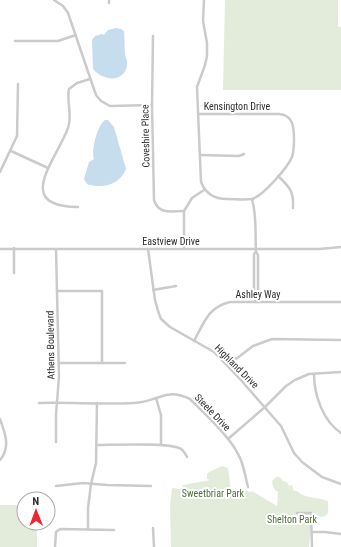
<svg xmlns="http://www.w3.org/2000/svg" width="341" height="547" font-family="'Roboto Condensed',sans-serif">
  <rect width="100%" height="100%" fill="#fff"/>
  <!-- green -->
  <g fill="#e3ecda">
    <path d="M225,0H338V27H341V90H223Z"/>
    <path d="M222,466L228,468L231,490C235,491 236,489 240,489C243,489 247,491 250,492L252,491L277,506L278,491H276L273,487L272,481L276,477H280L283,481L287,482L289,486L292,485L293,490L299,492V493C310,499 317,497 328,501V513L325,516L317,518L312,514L309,547H171L170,506L172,488L182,489L183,485L210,480L207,479V474L209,472Z"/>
    <path d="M0,505H24V523H37V547H0Z"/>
  </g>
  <!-- water -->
  <g fill="#c5dded">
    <path d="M116,28L121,29L124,31C125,39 124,46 125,53C125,57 128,61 127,65C127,68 125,72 123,74C114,83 100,77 93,69L92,40L95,36L102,34L104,35L108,30Z"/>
    <path d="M105,120H108L114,127L126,169C120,185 102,189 87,184L84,179L89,162L94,159C91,150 97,126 105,120Z"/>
  </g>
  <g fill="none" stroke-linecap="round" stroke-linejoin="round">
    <!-- minor -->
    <g stroke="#cbcbcb" stroke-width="2.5">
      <path d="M54,0L63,6L68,13L96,95L101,101L110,106L152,105"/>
      <path d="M109,3V0"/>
      <path d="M153,36L152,105L154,200C159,215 171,211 184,211"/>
      <path d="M15,41H58L76,35"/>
      <path d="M199,114H279C293,115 294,127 294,139C294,145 294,151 292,157C288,167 263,196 252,199C244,200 235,199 227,199C215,199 206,195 201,182L197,87L205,65L207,56V43L203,21L204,0"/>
      <path d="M11,151L48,168"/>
      <path d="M200,155L239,156L244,154"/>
      <path d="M0,172L17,136L18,84"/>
      <path d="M278,176C290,187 294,192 293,208"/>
      <path d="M252,199C257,217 255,233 256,252L254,254V298L256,302"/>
      <path d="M78,207C12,207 57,159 68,128C73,115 66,102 69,89L77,83L90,79"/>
      <path d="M0,249H319L341,247"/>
      <path d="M148,249L155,300L158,311L161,319L170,327L214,352L240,379L281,426L294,453L302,462L322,477L341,484"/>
      <path d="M184,249V211L192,198L204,190"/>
      <path d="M256,252L258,255V298L256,302"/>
      <path d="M14,273V248"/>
      <path d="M153,290L176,286"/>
      <path d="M57,291H102V363"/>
      <path d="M194,341C204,323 208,307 230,302H341"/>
      <path d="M59,363H125"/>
      <path d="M228,365L253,346L272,339L341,340"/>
      <path d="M314,374C314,395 323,421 341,433"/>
      <path d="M156,398L161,415V444"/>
      <path d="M39,403C71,402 103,405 134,403C158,402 165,387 190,399C204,413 230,437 238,454C244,464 245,476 248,487"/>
      <path d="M0,419C5,433 11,447 0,460"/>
      <path d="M228,439L265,407L286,386L295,380L309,374L341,372"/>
      <path d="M56,442V414L59,377L56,249"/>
      <path d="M97,445C112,445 172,442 181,449C184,451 186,455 187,457"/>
      <path d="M56,486L83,483L107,485L151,486"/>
      <path d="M297,513H311L312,547"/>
      <path d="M153,528L154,547"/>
      <path d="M88,529V508L91,484L96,463L97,403"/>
      <path d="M312,532H325L341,534"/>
      <path d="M55,547L56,532L60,529L114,530"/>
    </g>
  </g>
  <g text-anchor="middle" stroke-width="4" stroke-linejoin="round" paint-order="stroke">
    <!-- street labels -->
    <g font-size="10" fill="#2e2e2e" stroke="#fff">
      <text x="237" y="110">Kensington Drive</text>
      <text transform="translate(145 136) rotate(-91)" y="4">Coveshire Place</text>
      <text x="171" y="245">Eastview Drive</text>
      <text x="258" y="298">Ashley Way</text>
      <text transform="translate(50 345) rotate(-91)" y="4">Athens Boulevard</text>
      <text transform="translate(237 366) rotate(45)" y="4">Highland Drive</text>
      <text transform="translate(213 412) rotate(46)" y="4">Steele Drive</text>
    </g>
    <!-- park labels -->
    <g font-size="10" fill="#4f6c39" stroke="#fff">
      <text x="213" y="497">Sweetbriar Park</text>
      <text x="292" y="523">Shelton Park</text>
    </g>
  </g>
  <!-- north arrow -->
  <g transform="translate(36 511) rotate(359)"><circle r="19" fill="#ffffff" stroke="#ababab"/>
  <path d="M0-3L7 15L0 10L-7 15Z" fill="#ef2530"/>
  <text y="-6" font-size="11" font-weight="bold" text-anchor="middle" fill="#2e2e2e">N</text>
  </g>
</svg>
